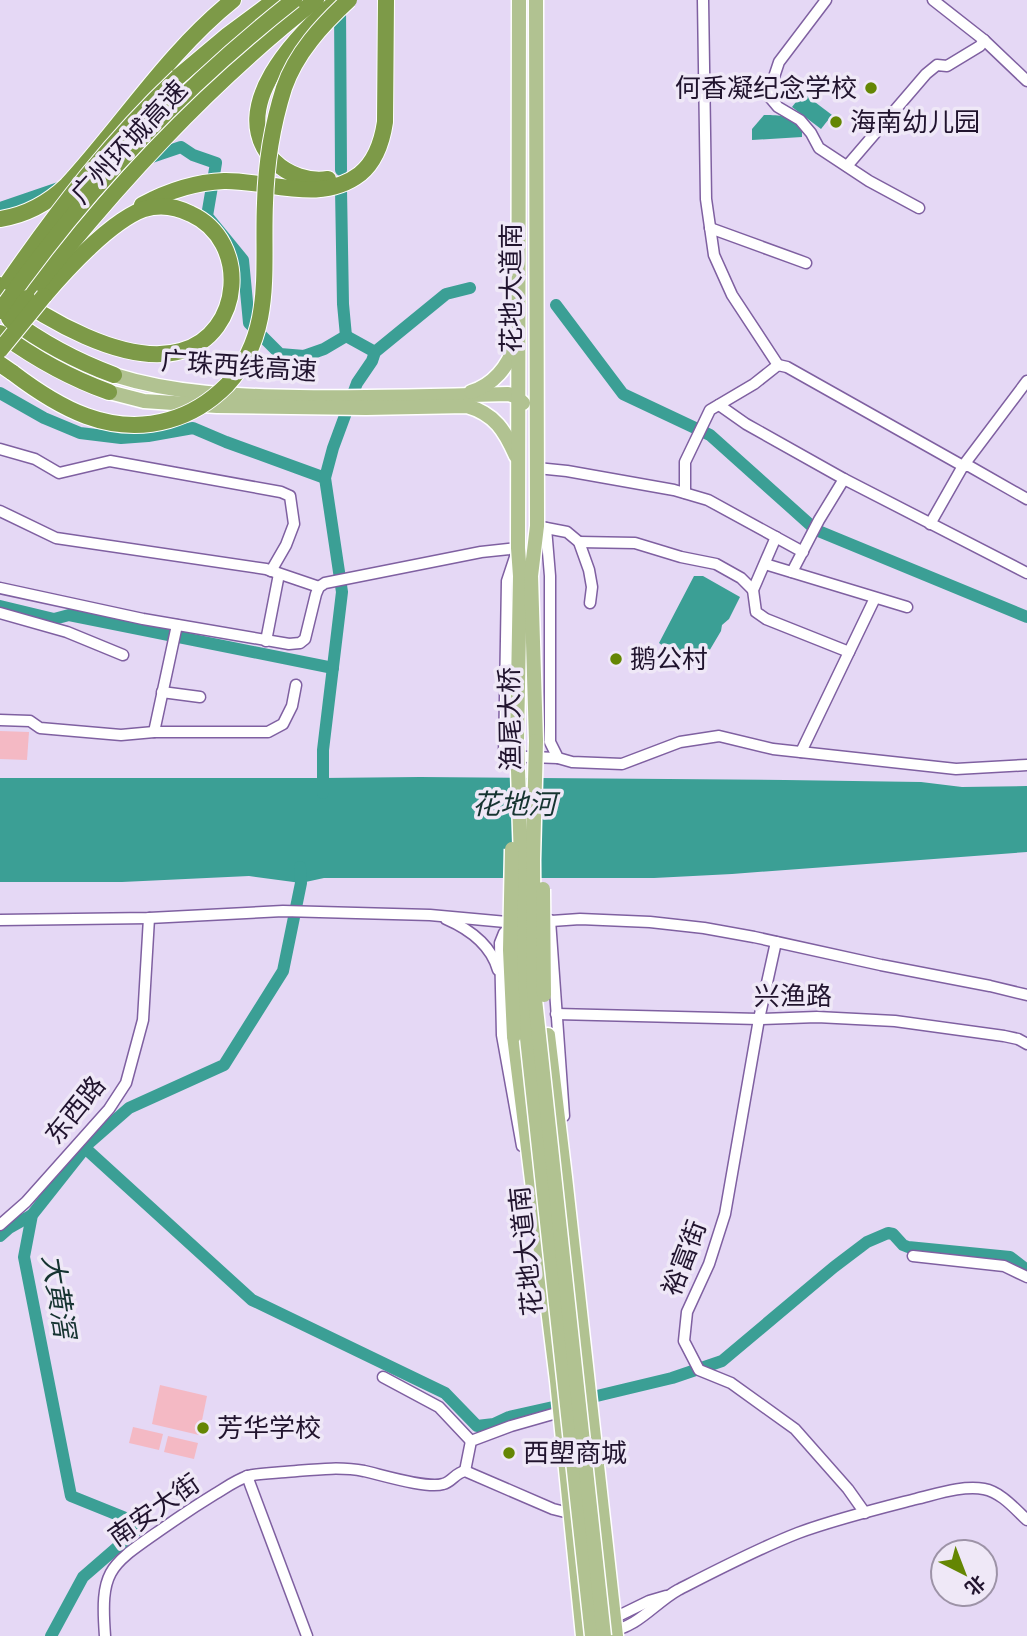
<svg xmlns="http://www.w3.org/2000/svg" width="1027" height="1636" font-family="'Zilla Slab','Noto Sans SC',serif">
  <rect width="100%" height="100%" fill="#e5d8f5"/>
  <!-- green -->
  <g fill="#f4b9c4">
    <path d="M0,731L29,732L27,760L0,759Z"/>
    <path d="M160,1385L207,1396L199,1435L152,1424Z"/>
    <path d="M133,1427L163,1434L159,1450L129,1443Z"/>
    <path d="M168,1436L198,1443L194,1459L164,1452Z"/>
  </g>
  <!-- water -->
  <g fill="#3b9f95">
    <path d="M803,93L832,115L821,129L792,107Z"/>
    <path d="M764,115C782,115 787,116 802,126V137L752,140V129Z"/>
    <path d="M694,576H703L740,597L729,619L722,625L721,631L708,653L703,650L693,666L659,643Z"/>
    <path d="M420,777L785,780L921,782L962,787L1027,786V852L732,874L654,878H324L301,883L249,876L122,882H0V778H323Z"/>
  </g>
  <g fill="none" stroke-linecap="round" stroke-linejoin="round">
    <!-- river -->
    <g stroke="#3b9f95" stroke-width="12">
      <path d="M340,5L341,170"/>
      <path d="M113,170L181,147L193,155L216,163L207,216L243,260L249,323L280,354L304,356L324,349L346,336L375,352"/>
      <path d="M341,189L343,304L346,336"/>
      <path d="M0,208L59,188"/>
      <path d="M556,305L623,394L710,435L816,530L1027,617"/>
      <path d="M0,393L44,418L80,433L121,438L148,436L193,428L226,442L325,478"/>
      <path d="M0,606L54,619L69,615L333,668"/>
      <path d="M323,793V750L342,592L325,478L333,448L357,383L372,361L375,352L446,294L470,288"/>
      <path d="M85,1148L252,1300L445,1393L477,1426L494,1424L509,1417L553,1407"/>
      <path d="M0,1236L9,1228L32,1215"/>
      <path d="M580,1400L672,1378L722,1361L834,1267L867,1242L888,1233L893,1234L903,1245L908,1247L1010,1257L1027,1270"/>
      <path d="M51,1636L83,1577L143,1525L71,1496L24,1257L32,1215L89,1143L129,1108L224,1065L283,971L301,883L300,867"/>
    </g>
    <!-- minor casing -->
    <g stroke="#7f60a1" stroke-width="13">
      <g id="minor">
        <path d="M703,0L706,199L714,255L732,295L778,365"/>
        <path d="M826,0L779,62L768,95L778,107L800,120L811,133L819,148L869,181L919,208"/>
        <path d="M933,0L984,40L1027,81"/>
        <path d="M847,166L926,74L937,65L947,66L980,46L984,40"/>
        <path d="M710,228L806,263"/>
        <path d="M719,405L746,424L844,479L1027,573"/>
        <path d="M0,449L35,459L59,473L110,461L281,492L290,496L294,524L286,545L271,571"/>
        <path d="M537,468L567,471L674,490L708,500L803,552"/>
        <path d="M685,493V462L710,410L754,384L778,365L787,367L963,466H969L1027,499"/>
        <path d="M0,511L56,538L266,569L319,587"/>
        <path d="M930,524L963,466L1027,381"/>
        <path d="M541,527L567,532L579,542L589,570L592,587L590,603"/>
        <path d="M546,528L550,576V742L558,758L572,762L622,764L680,742L719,736L773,749L956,769L1027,765"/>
        <path d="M776,537L753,590L756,612L766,619L849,652"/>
        <path d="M579,542L635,543L681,557L716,564L741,578L753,590"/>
        <path d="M765,564L907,607"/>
        <path d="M792,572L819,520L844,479"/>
        <path d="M0,588L143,619L289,644L300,643L305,639L316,594L319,587L325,583L481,552L518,548L507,581L504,756L558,758"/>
        <path d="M0,613L67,632L123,655"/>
        <path d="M266,641L279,574"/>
        <path d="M162,692L200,697"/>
        <path d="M0,720L30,721L40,728L121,735L154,732H268L283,724L292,706L296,685"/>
        <path d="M154,732L177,625"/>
        <path d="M801,752L875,598"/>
        <path d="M446,919C469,929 491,945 498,970"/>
        <path d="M0,920L149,918L283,911L430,915L517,923"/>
        <path d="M550,920L564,1116"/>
        <path d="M537,922L580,919L650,922L704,928L754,937L881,965L990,986L1027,995"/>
        <path d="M511,926L504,933L500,943L502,1035L522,1146"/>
        <path d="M776,942L759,1019L725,1214L709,1264L687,1312L684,1341L699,1370L731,1383L795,1429L848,1489L865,1513"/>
        <path d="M556,1014L759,1019L817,1017L895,1021L1004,1036L1018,1039L1027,1044"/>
        <path d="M0,1225L26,1202L109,1109L126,1083L143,1020L149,918"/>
        <path d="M913,1256L1004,1266L1027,1277"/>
        <path d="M383,1377L439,1407L471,1441"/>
        <path d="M465,1471L471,1441L511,1426L560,1412"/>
        <path d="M247,1476L307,1636"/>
        <path d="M610,1620L649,1601L666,1596"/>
        <path d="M610,1631C637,1628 656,1602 678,1590C717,1570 757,1549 798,1533C836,1519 877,1509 916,1499C937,1494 963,1485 984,1489C1001,1492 1015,1509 1027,1520"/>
        <path d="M105,1636C100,1569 109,1566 162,1529C179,1517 197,1505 215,1494C225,1488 236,1480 248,1476C259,1473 273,1473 285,1472C311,1470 338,1466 364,1471C382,1475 427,1489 443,1484C452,1482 455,1473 465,1471L553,1509L565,1512H575"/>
      </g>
    </g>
    <!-- major casing -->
    <g stroke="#fff" stroke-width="17">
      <g id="major">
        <path d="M114,375C174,394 236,396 299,397C368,398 438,396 508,394L515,396L523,403"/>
        <path d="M109,392L144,401L217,406L366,408L467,406C495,414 505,431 516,456"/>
        <path d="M471,392C493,385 508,367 515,345"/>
        <path d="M517,740L520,576L518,548L519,0"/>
        <path d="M536,741L531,576L537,526L536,0"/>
        <path d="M548,1035L565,1177L616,1636"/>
        <path d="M514,1036L557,1381L583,1636"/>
      </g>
    </g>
    <!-- highway casing -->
    <g stroke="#fff" stroke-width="18">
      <g id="highway">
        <path d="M178,77L228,35L275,0"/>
        <path d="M328,179C309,182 288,175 274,161C224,108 298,34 338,0"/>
        <path d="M142,205C168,191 196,182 224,181C269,180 320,205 360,174C376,161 382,142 385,122L386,0"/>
        <path d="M0,219C27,215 48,203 67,185C123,124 168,52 233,0"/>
        <path d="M0,285C43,318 125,367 181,351C243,334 250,241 191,214C177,207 160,204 144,209C111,221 67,269 44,296"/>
        <path d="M27,298C113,189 206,86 316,0"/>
        <path d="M9,318C41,342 76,361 114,375"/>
        <path d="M0,333C34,358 70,378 109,392"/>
        <path d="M0,364L13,373"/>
      </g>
    </g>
    <!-- minor -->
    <use href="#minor" stroke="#fff" stroke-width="10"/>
    <!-- major -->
    <use href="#major" stroke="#b1c291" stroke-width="14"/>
    <!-- highway -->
    <use href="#highway" stroke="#7d9a48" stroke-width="16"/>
    <!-- major-bridge casing -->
    <g stroke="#fff" stroke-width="17" stroke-linecap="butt">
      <g id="major-bridge">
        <path d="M517,740L521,860V969L522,992L592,1636"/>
        <path d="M536,741L533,860L534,990L604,1636"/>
        <path d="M512,849L510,950L514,1036"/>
        <path d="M543,889L544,995"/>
      </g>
    </g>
    <!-- highway-bridge casing -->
    <g stroke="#fff" stroke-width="18" stroke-linecap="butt">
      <g id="highway-bridge">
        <path d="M8,282C58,210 113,138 178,77"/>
        <path d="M0,311C82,194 182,88 294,0"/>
        <path d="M11,321L27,298"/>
        <path d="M0,350L44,296"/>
        <path d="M13,373C59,408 110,437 169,420C191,414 211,401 227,385C275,332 262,268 265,203C266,164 272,126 284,88C296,53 322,25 349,0"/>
      </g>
    </g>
    <!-- major-bridge -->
    <use href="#major-bridge" stroke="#b1c291" stroke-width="14"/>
    <!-- highway-bridge -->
    <use href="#highway-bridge" stroke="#7d9a48" stroke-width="16"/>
  </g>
  <!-- markers -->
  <g fill="#648603" stroke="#efe8f7" stroke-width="2.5">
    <circle cx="871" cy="88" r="7"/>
    <circle cx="836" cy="122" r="7"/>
    <circle cx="616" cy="659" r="7"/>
    <circle cx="203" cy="1428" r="7"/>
    <circle cx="509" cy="1453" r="7"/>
  </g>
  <g text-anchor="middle" stroke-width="7" stroke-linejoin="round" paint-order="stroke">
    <!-- poi labels -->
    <g font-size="26" fill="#21142e" stroke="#efe8f7" text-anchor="start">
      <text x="857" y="97" text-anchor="end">何香凝纪念学校</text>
      <text x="850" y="131">海南幼儿园</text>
      <text x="630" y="668">鹅公村</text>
      <text x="217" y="1437">芳华学校</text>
      <text x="523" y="1462">西塱商城</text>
    </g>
    <!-- street labels -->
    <g font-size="26" fill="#21142e" stroke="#efe8f7">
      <text transform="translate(129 142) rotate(-47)" y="9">广州环城高速</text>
      <text transform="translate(511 288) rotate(-90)" y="9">花地大道南</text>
      <text transform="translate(239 366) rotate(4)" y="9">广珠西线高速</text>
      <text transform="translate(510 719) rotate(-91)" y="9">渔尾大桥</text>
      <text x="793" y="1005">兴渔路</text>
      <text transform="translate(75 1110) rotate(-51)" y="9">东西路</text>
      <text transform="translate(526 1251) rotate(-96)" y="9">花地大道南</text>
      <text transform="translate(684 1258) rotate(-69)" y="9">裕富街</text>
      <text transform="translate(154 1510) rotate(-35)" y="9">南安大街</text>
    </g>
    <!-- water labels -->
    <g font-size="28" font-style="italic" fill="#163431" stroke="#efe8f7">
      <text x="514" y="814">花地河</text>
      <text transform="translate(59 1296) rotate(81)" y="10">大黄滘</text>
    </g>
  </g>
  <!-- north arrow -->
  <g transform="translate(964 1573) rotate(138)"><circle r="33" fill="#efe8f7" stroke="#9d93a7" stroke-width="2"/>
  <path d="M0-5L12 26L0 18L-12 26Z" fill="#648603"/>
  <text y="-10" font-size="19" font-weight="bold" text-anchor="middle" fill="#21142e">北</text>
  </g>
</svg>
